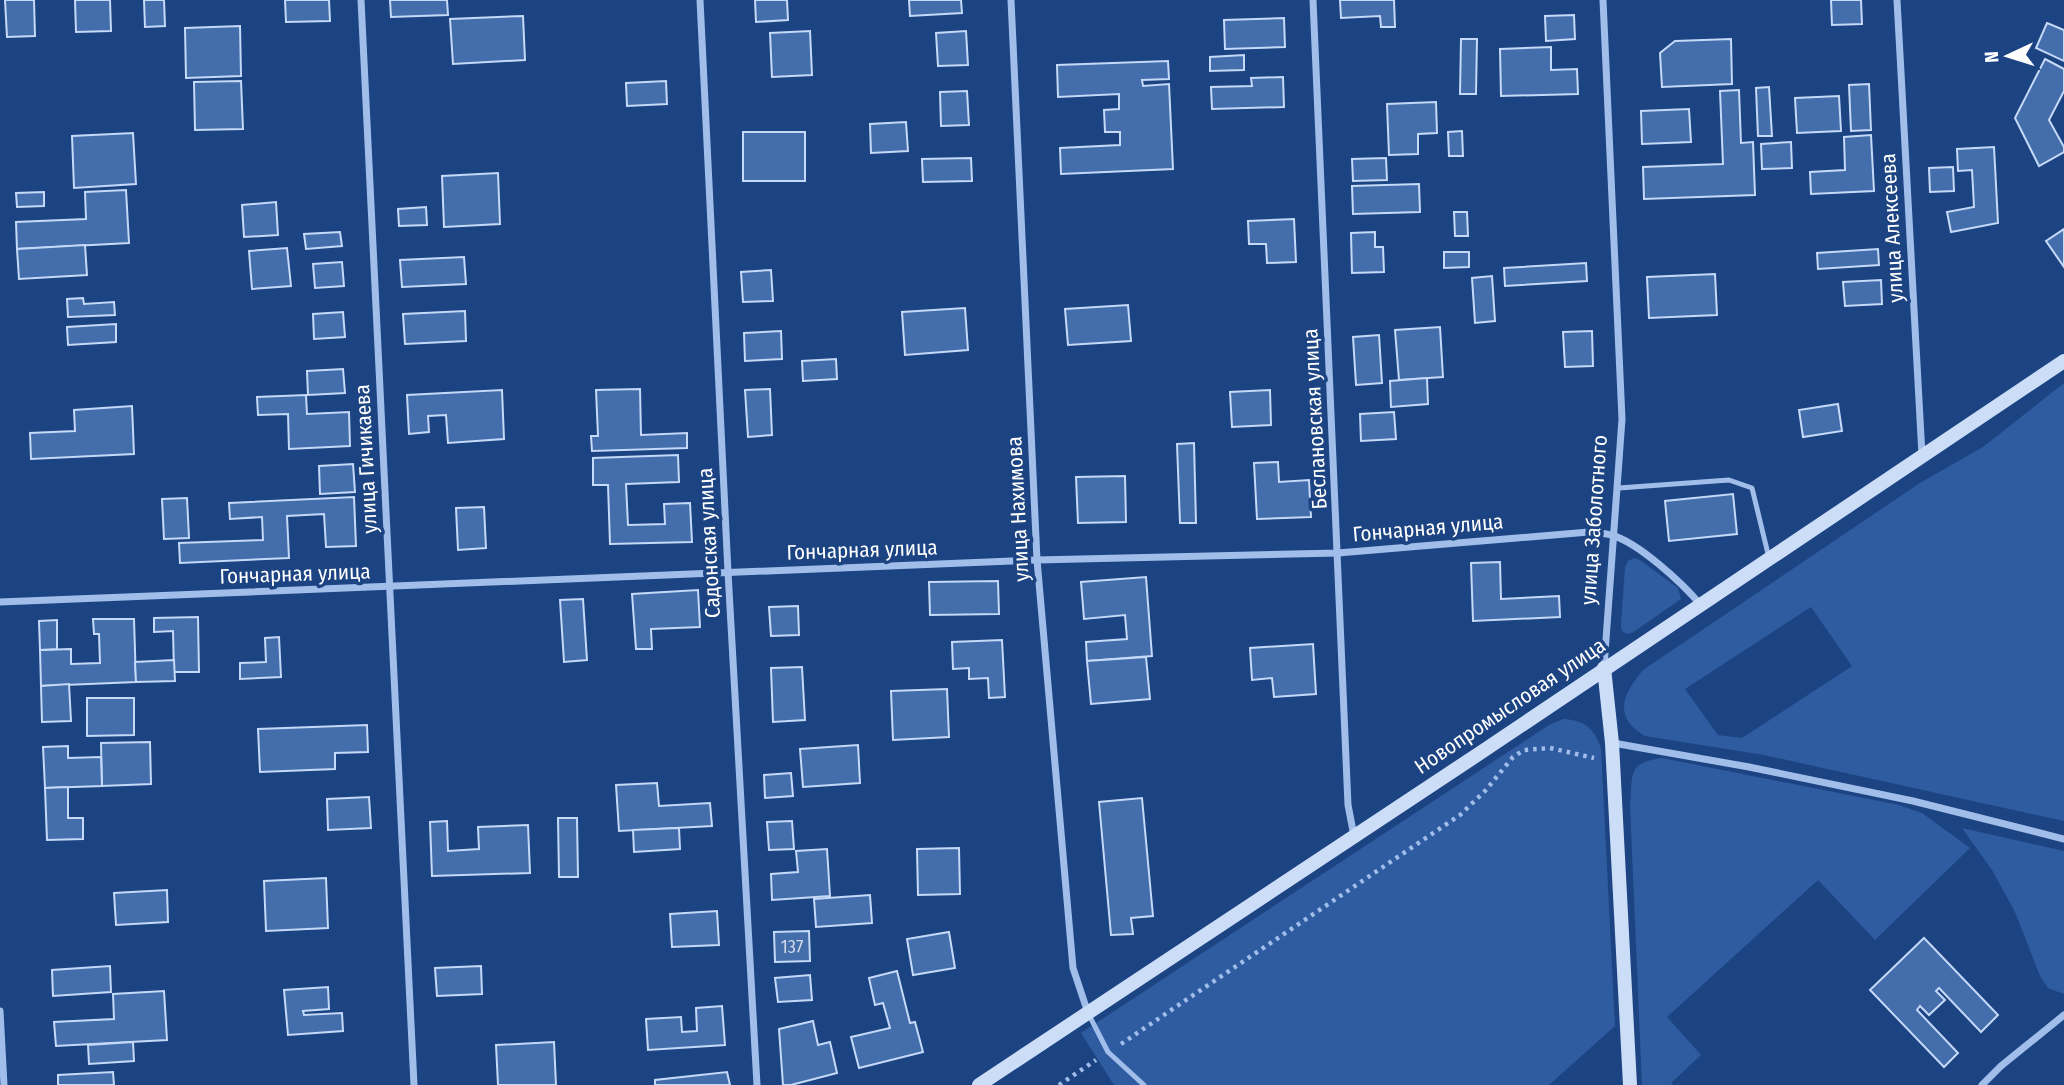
<svg xmlns="http://www.w3.org/2000/svg" width="2064" height="1085" font-family="'Fira Sans Condensed',sans-serif">
  <rect width="100%" height="100%" fill="#1c4382"/>
  <!-- green -->
  <g fill="#2f5ca1" fill-rule="evenodd">
    <path d="M2064,383V821L1764,755L1645,736C1612,717 1623,694 1643,670L1920,483L1983,447ZM1811,607L1852,666L1742,738L1718,735L1685,689Z"/>
    <path d="M1634,558L1640,560L1678,588L1681,599L1632,633L1627,634L1622,631L1621,626L1625,567L1628,561Z"/>
    <path d="M1563,719C1584,720 1594,728 1601,748L1615,1026L1549,1085H1114L1081,1033L1549,725Z"/>
    <path d="M1662,758L1899,805L1922,813L1970,848L1875,940L1818,880L1667,1017L1701,1055L1671,1083L1673,1085H1642L1630,805C1633,774 1627,763 1662,758Z"/>
    <path d="M1962,828L2064,851V994L2048,988L2040,976L2015,912L1992,870Z"/>
  </g>
  <!-- building -->
  <g fill="#446dab" stroke="#c5d9f8" stroke-width="2">
    <path d="M5,0H34L35,36L7,37Z"/>
    <path d="M75,0H110L111,31L76,32Z"/>
    <path d="M144,0H164L165,26L145,27Z"/>
    <path d="M285,0H329L330,21L286,22Z"/>
    <path d="M390,0H447L448,15L391,17Z"/>
    <path d="M755,0H787L788,20L756,22Z"/>
    <path d="M909,0H961L962,13L910,16Z"/>
    <path d="M1340,0H1394L1395,27H1381L1380,16L1341,18Z"/>
    <path d="M1831,0H1861L1862,24L1832,25Z"/>
    <path d="M1574,15L1575,39L1546,41L1545,16Z"/>
    <path d="M523,16L525,60L453,64L450,19Z"/>
    <path d="M1284,18L1285,47L1225,49L1224,20Z"/>
    <path d="M2047,23L2064,30V61L2036,48Z"/>
    <path d="M240,26L241,76L186,78L185,28Z"/>
    <path d="M810,31L812,75L772,77L770,33Z"/>
    <path d="M966,31L968,65L938,66L936,33Z"/>
    <path d="M1461,39H1477L1476,94H1460Z"/>
    <path d="M1731,39L1732,84L1662,87L1660,53L1675,41Z"/>
    <path d="M1551,47V70L1577,69L1578,94L1501,96L1500,49Z"/>
    <path d="M1244,55V70L1210,71V57Z"/>
    <path d="M2045,59L2064,69V91L2049,120L2064,147V152L2039,166L2015,118Z"/>
    <path d="M1168,61L1169,79L1142,80L1143,86L1169,84L1173,169L1061,174L1060,148L1120,145V132H1105L1104,110L1119,109V94L1058,97L1057,65Z"/>
    <path d="M1283,77L1284,107L1212,109L1211,87L1252,86L1251,78Z"/>
    <path d="M241,81L243,129L195,130L194,82Z"/>
    <path d="M666,81L667,104L627,106L626,83Z"/>
    <path d="M1869,84L1871,130L1851,131L1849,85Z"/>
    <path d="M1769,87L1772,136H1758L1756,88Z"/>
    <path d="M1739,90L1741,143L1753,142L1755,195L1644,199L1643,167L1723,164L1720,91Z"/>
    <path d="M967,91L969,125L941,126L940,92Z"/>
    <path d="M1839,96L1841,131L1797,133L1795,98Z"/>
    <path d="M1436,102L1437,133L1418,134V154L1389,155L1387,104Z"/>
    <path d="M1689,109L1691,142L1642,144L1641,111Z"/>
    <path d="M906,122L908,151L871,153L870,124Z"/>
    <path d="M1462,131L1463,156H1449L1448,132Z"/>
    <rect x="743" y="132" width="62" height="49"/>
    <path d="M133,133L136,184L74,188L72,136Z"/>
    <path d="M1871,135L1874,191L1811,194L1810,172L1845,170L1844,137Z"/>
    <path d="M1791,142L1792,168L1762,169L1761,144Z"/>
    <path d="M1994,147L1998,223L1951,232L1947,212L1974,207L1972,170L1958,171L1957,149Z"/>
    <path d="M971,158L972,181L923,182L922,159Z"/>
    <path d="M1386,158L1387,180L1353,181L1352,159Z"/>
    <path d="M1953,167L1954,191L1930,192L1929,168Z"/>
    <path d="M498,173L500,224L444,227L442,176Z"/>
    <path d="M1419,184L1420,212L1353,214L1352,186Z"/>
    <path d="M126,190L129,243L17,249L16,222L86,219L85,192Z"/>
    <path d="M44,192V206L17,207L16,193Z"/>
    <path d="M276,202L278,235L244,237L242,205Z"/>
    <path d="M426,207L427,225L399,226L398,209Z"/>
    <path d="M1454,212H1467L1468,236H1455Z"/>
    <path d="M1294,219L1296,262L1267,263L1266,244H1249L1248,221Z"/>
    <path d="M2064,229V267L2046,241Z"/>
    <path d="M340,232L342,246L306,249L304,234Z"/>
    <path d="M1375,232V247H1383L1384,272L1352,273L1351,233Z"/>
    <path d="M85,245L87,275L19,279L17,249Z"/>
    <path d="M287,248L291,286L252,289L249,251Z"/>
    <path d="M1878,249L1879,265L1818,269L1817,253Z"/>
    <path d="M1444,252H1469V267L1444,268Z"/>
    <path d="M464,257L466,284L402,287L400,260Z"/>
    <path d="M342,262L344,286L315,288L313,264Z"/>
    <path d="M1586,263L1587,281L1505,286L1504,268Z"/>
    <path d="M771,270L773,301L743,302L741,272Z"/>
    <path d="M1715,274L1717,315L1649,318L1647,277Z"/>
    <path d="M1492,276L1495,321L1475,323L1472,278Z"/>
    <path d="M1881,280L1882,304L1845,306L1843,282Z"/>
    <path d="M83,298L84,304L114,302L115,315L68,317L67,299Z"/>
    <path d="M1128,305L1131,341L1068,345L1065,309Z"/>
    <path d="M965,308L968,350L905,355L902,312Z"/>
    <path d="M465,311L466,341L405,344L403,314Z"/>
    <path d="M343,312L345,337L314,339L313,314Z"/>
    <path d="M116,324V342L68,345L67,327Z"/>
    <path d="M1440,327L1443,377L1399,380L1395,330Z"/>
    <path d="M781,331L782,359L745,361L744,333Z"/>
    <path d="M1592,331L1593,366L1565,367L1563,332Z"/>
    <path d="M1379,335L1382,383L1356,385L1353,337Z"/>
    <path d="M836,359L837,379L803,381L802,361Z"/>
    <path d="M343,369L345,393L308,395L307,371Z"/>
    <path d="M1427,378L1428,404L1391,407L1390,381Z"/>
    <path d="M640,389L641,435L687,433V448L592,451L591,436H598L596,390Z"/>
    <path d="M770,389L772,435L748,437L745,390Z"/>
    <path d="M502,390L504,439L448,443L446,415L428,416L429,432L409,434L407,395Z"/>
    <path d="M1270,390L1271,425L1232,427L1230,392Z"/>
    <path d="M306,395L307,414L349,412L350,446L289,449L288,414L258,415L257,397Z"/>
    <path d="M1838,404L1842,431L1803,437L1799,410Z"/>
    <path d="M132,406L134,454L31,459L30,433L75,431L74,410Z"/>
    <path d="M1394,412L1396,439L1361,441L1360,414Z"/>
    <path d="M1194,443L1196,523H1180L1177,444Z"/>
    <path d="M678,455L679,482L626,484L628,525L665,524L664,504L690,503L692,542L610,544L608,485H593V458Z"/>
    <path d="M1278,462L1279,482L1309,480L1311,517L1257,519L1254,463Z"/>
    <path d="M353,464L355,492L320,494L319,466Z"/>
    <path d="M1125,476L1126,522L1078,523L1076,477Z"/>
    <path d="M1733,494L1737,534L1669,541L1665,501Z"/>
    <path d="M354,497L356,546L326,547L324,514L287,516L289,558L180,563L179,543L263,540L262,517L230,519L229,503Z"/>
    <path d="M187,498L189,538L164,539L162,499Z"/>
    <path d="M484,507L486,548L458,550L456,508Z"/>
    <path d="M1500,562L1501,599L1559,596L1560,617L1473,621L1471,563Z"/>
    <path d="M1146,577L1152,656L1087,661L1086,642L1127,639L1125,615L1084,619L1081,582Z"/>
    <path d="M998,581L999,614L930,615L929,582Z"/>
    <path d="M698,590L700,627L651,629L652,649H636L632,594Z"/>
    <path d="M583,599L587,660L564,662L560,600Z"/>
    <path d="M798,606L799,635L771,636L769,607Z"/>
    <path d="M198,617L199,672H174L173,631L154,632V618Z"/>
    <path d="M93,619H134L136,682L41,686L40,650L71,649V664L100,663L99,634H94Z"/>
    <path d="M57,620V649L40,650L39,621Z"/>
    <path d="M279,637L281,677L240,679V663L266,662L265,638Z"/>
    <path d="M1002,640L1005,697L989,698L988,678L969,679V668L953,669L952,642Z"/>
    <path d="M1313,644L1316,694L1274,697L1272,678L1252,680L1250,648Z"/>
    <path d="M1146,657L1150,699L1091,704L1087,661Z"/>
    <path d="M174,660L175,681L136,682L135,662Z"/>
    <path d="M802,667L805,720L773,722L771,668Z"/>
    <path d="M69,684L71,721L42,722L41,686Z"/>
    <path d="M947,689L949,737L893,740L891,691Z"/>
    <path d="M87,698H134V735L87,736Z"/>
    <path d="M367,725L368,752L335,753V769L260,772L258,729Z"/>
    <path d="M150,742L151,784L102,786L101,743Z"/>
    <path d="M858,745L860,783L803,787L800,749Z"/>
    <path d="M68,746V758L101,757L102,786L45,788L43,747Z"/>
    <path d="M791,773L793,796L765,798L764,775Z"/>
    <path d="M657,783L659,806L710,803L712,826L619,831L616,785Z"/>
    <path d="M68,787V818H83V839L47,840L45,788Z"/>
    <path d="M369,797L371,828L328,830L327,799Z"/>
    <path d="M1142,798L1153,916L1131,918L1133,934L1111,935L1099,802Z"/>
    <path d="M558,818H577L578,877H559Z"/>
    <path d="M447,821L448,851L479,849L478,827L528,825L530,873L432,876L430,822Z"/>
    <path d="M792,821L794,849L769,850L767,822Z"/>
    <path d="M679,828L680,849L634,852L633,830Z"/>
    <path d="M959,848L960,894L918,895L917,849Z"/>
    <path d="M827,849L830,896L772,900L771,874L798,872L796,851Z"/>
    <path d="M326,878L328,928L266,931L264,881Z"/>
    <path d="M167,890L168,922L116,925L114,893Z"/>
    <path d="M870,895L872,923L816,927L814,899Z"/>
    <path d="M717,911L719,945L672,947L670,914Z"/>
    <path d="M809,931L810,961L775,962L774,932Z"/>
    <path d="M949,932L955,968L913,975L907,939Z"/>
    <path d="M1924,938L1998,1015L1981,1032L1939,988L1936,991L1945,1000L1929,1015L1920,1006L1917,1010L1958,1053L1944,1067L1870,990Z"/>
    <path d="M110,966L111,992L53,996L52,970Z"/>
    <path d="M481,966L482,994L437,996L435,968Z"/>
    <path d="M897,971L910,1023L915,1022L923,1052L859,1068L851,1037L890,1028L883,1003L875,1005L869,978Z"/>
    <path d="M810,975L812,1000L778,1002L775,978Z"/>
    <path d="M328,987L329,1009L303,1011L304,1015L342,1013L343,1031L288,1035L284,990Z"/>
    <path d="M164,991L167,1040L56,1046L54,1022L114,1019L113,994Z"/>
    <path d="M722,1006L725,1045L648,1050L646,1019L681,1017L682,1032L697,1031L696,1008Z"/>
    <path d="M813,1021L818,1045L830,1042L837,1073L791,1085H783L779,1029Z"/>
    <path d="M133,1042L134,1061L89,1064L88,1045Z"/>
    <path d="M554,1042L556,1085H498L496,1045Z"/>
    <path d="M113,1072L114,1085H58V1075Z"/>
    <path d="M727,1072L730,1085H655V1080Z"/>
  </g>
  <g fill="none" stroke-linecap="round" stroke-linejoin="round">
    <!-- path -->
    <g stroke="#a1beea" stroke-width="4.5" stroke-dasharray="3.5 5" stroke-linecap="butt">
      <path d="M1121,1044L1460,815L1485,791L1513,757L1524,750L1550,748L1594,758"/>
      <path d="M1059,1085L1096,1060"/>
    </g>
    <!-- lane -->
    <g stroke="#a1beea" stroke-width="5">
      <path d="M1619,488L1729,480L1752,488L1769,558"/>
      <path d="M1088,1013L1108,1052L1144,1085"/>
    </g>
    <!-- street -->
    <g stroke="#a1beea" stroke-width="7">
      <path d="M361,0L414,1085"/>
      <path d="M700,0L728,572L757,1085"/>
      <path d="M1011,0L1037,560L1073,968L1088,1013"/>
      <path d="M1313,0L1348,805L1354,836"/>
      <path d="M1603,0L1622,419L1604,667"/>
      <path d="M1897,0L1922,455"/>
      <path d="M0,602L1037,560L1338,553L1589,532C1596,533 1604,533 1611,535C1638,542 1682,583 1700,604"/>
      <path d="M1613,743L1749,767L1913,801L2064,839"/>
      <path d="M0,1011L4,1085"/>
      <path d="M1982,1085L2001,1066L2064,1015"/>
    </g>
    <!-- secondary -->
    <g stroke="#ccddf8" stroke-width="14">
      <path d="M1604,668L1612,743L1630,1085"/>
      <path d="M979,1085L1483,751L2064,361"/>
    </g>
  </g>
  <g text-anchor="middle" stroke-width="7" stroke-linejoin="round" paint-order="stroke">
    <!-- number labels -->
    <g font-size="18" fill="#d0daea">
      <text x="792" y="953">137</text>
    </g>
    <!-- street labels -->
    <g font-size="21" fill="#fff" stroke="#1c4382">
      <text transform="translate(1892 228) rotate(-93)" y="7">улица Алексеева</text>
      <text transform="translate(1315 419) rotate(-93)" y="7">Беслановская улица</text>
      <text transform="translate(366 459) rotate(-93)" y="7">улица Гичикаева</text>
      <text transform="translate(1018 509) rotate(-93)" y="7">улица Нахимова</text>
      <text transform="translate(1594 520) rotate(-86)" y="7">улица Заболотного</text>
      <text transform="translate(1428 528) rotate(-5)" y="7">Гончарная улица</text>
      <text transform="translate(709 543) rotate(-93)" y="7">Садонская улица</text>
      <text transform="translate(862 550) rotate(-2)" y="7">Гончарная улица</text>
      <text transform="translate(295 574) rotate(-2)" y="7">Гончарная улица</text>
      <text transform="translate(1510 706) rotate(-34)" y="7">Новопромысловая улица</text>
    </g>
  </g>
  <!-- north arrow -->
  <g transform="translate(2008 56) rotate(266)" stroke="#1c4382" stroke-width="5" paint-order="stroke">
  <path d="M0-5L12 26L0 18L-12 26Z" fill="#ffffff"/>
  <text y="-10" font-size="19" font-weight="bold" text-anchor="middle" fill="#ffffff">N</text>
  </g>
</svg>
